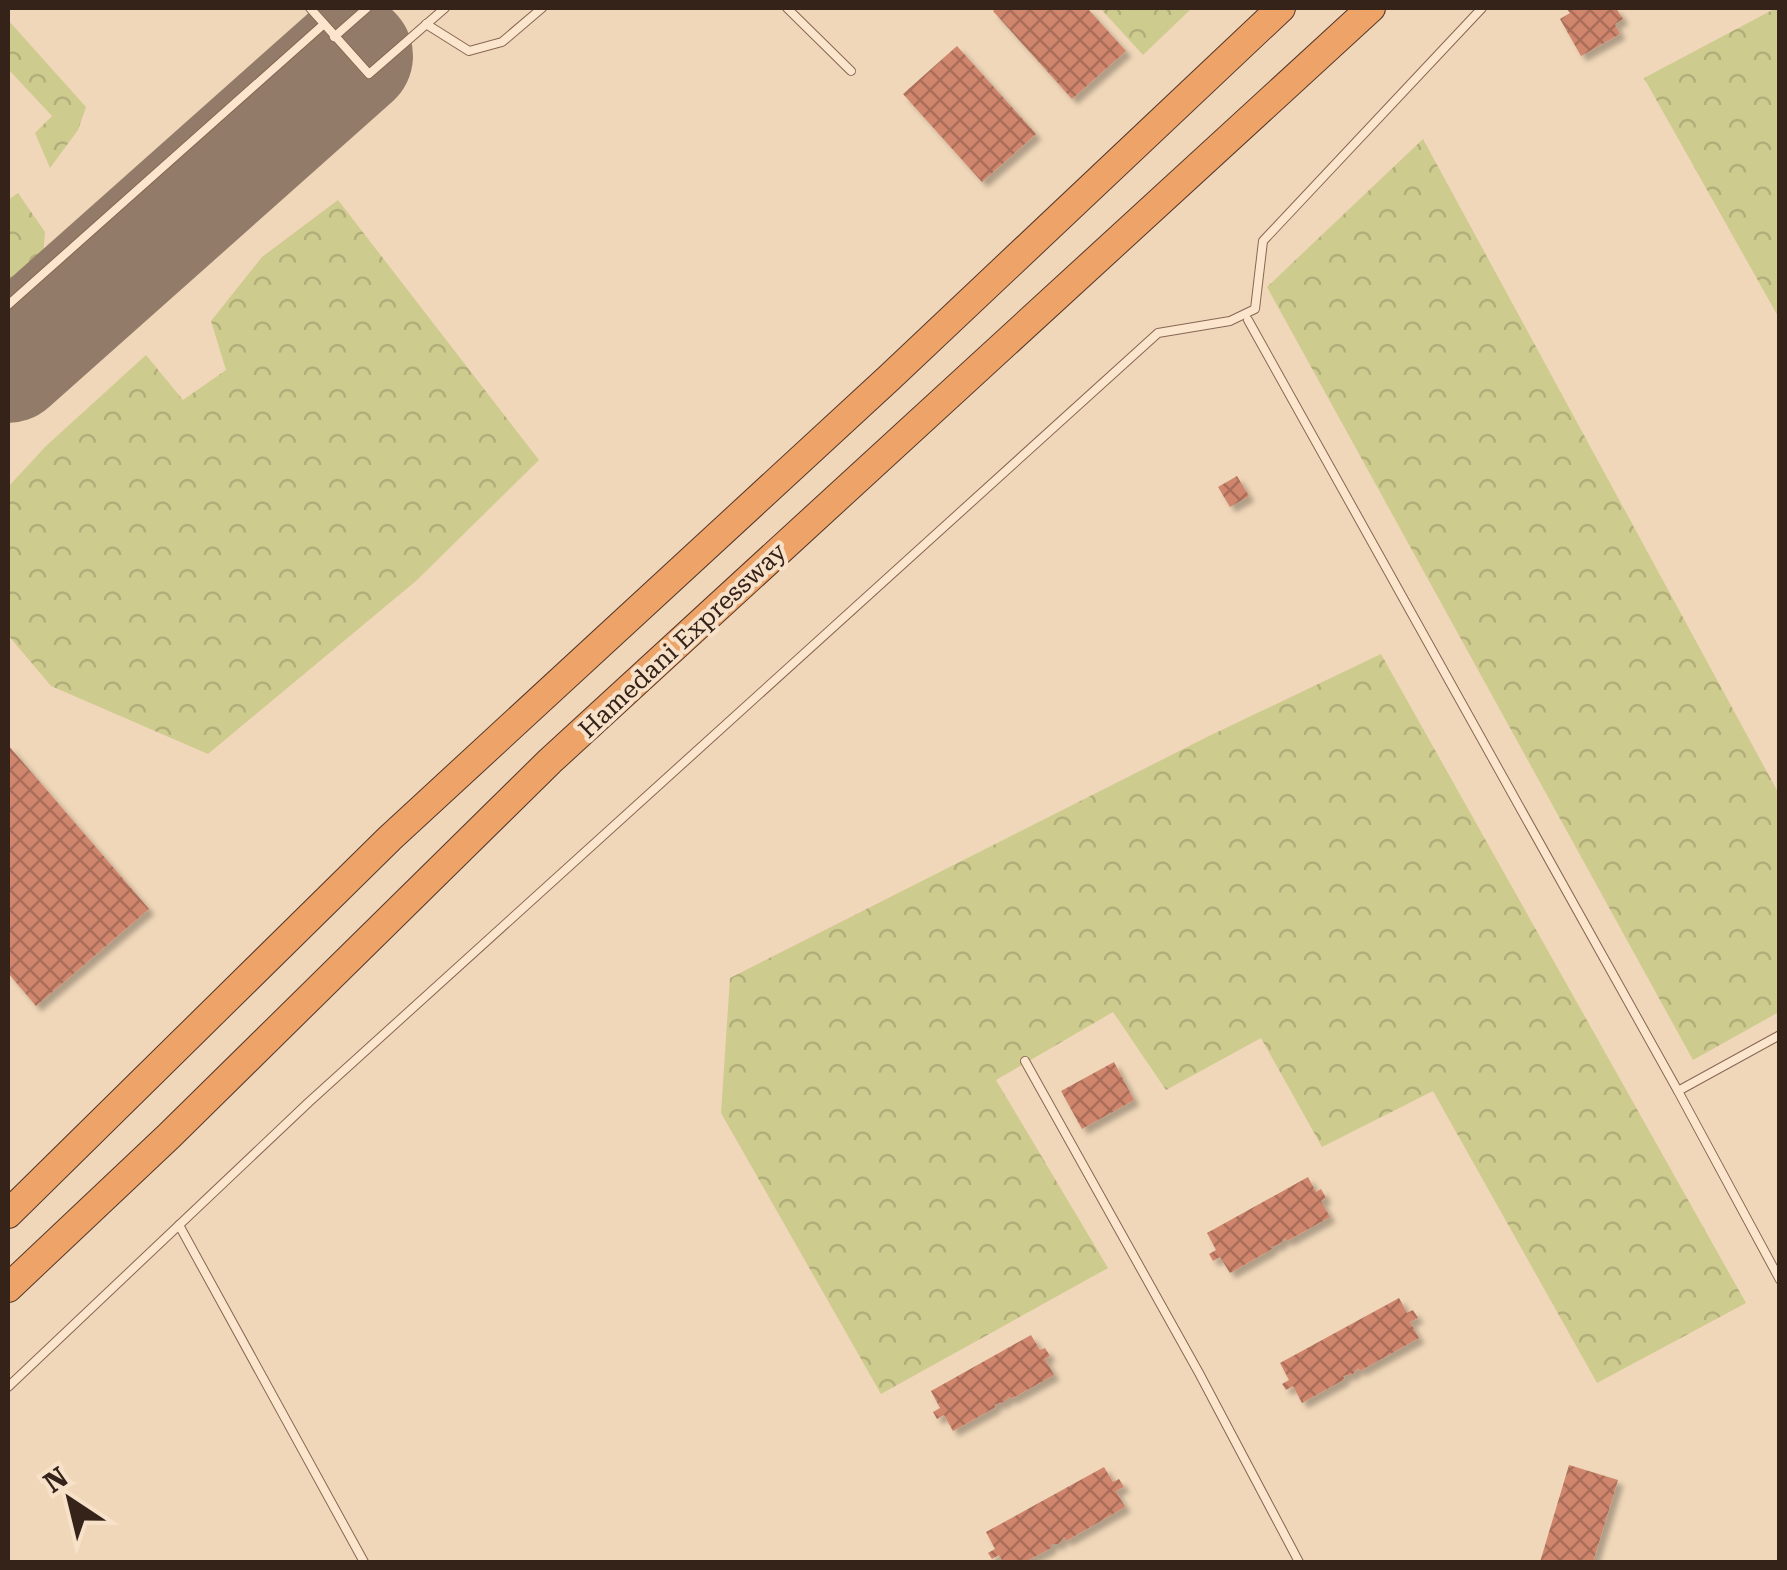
<svg xmlns="http://www.w3.org/2000/svg" width="1787" height="1570" font-family="'Roboto Serif',serif">
  <defs>
    <pattern id="forest-crowns" width="20" height="18" patternUnits="userSpaceOnUse" patternTransform="scale(2.5)"><rect width="20" height="18" fill="#cecb8e"/><path d="M2 6a3 3 0 1 1 6 0M12 15a3 3 0 1 1 6 0" fill="none" stroke="#b2ae7a"/></pattern>
    <pattern id="building-cross-hatch" width="8" height="8" patternUnits="userSpaceOnUse" patternTransform="scale(2.5)"><rect width="8" height="8" fill="#d0866d"/><path d="M0 0l8 8M0 8l8-8" fill="none" stroke="#aa6d59"/></pattern>
    <filter id="shadow"><feDropShadow dx="5.5" dy="5.5" stdDeviation="2.5" flood-color="#0004"/></filter>
  </defs>
  <rect width="100%" height="100%" fill="#f0d7b9"/>
  <!-- forest -->
  <g fill="url(#forest-crowns)">
    <path d="M1100,8H1192L1143,55Z"/>
    <path d="M1776,8H1780L1779,318L1644,78Z"/>
    <path d="M8,20L86,107L78,130L50,168L35,133L52,116L8,69Z"/>
    <path d="M1423,139L1779,794V1012L1693,1060L1267,287Z"/>
    <path d="M18,193L45,232L43,257L8,289V200Z"/>
    <path d="M338,200L539,460L416,581L208,754L51,686L8,635V487L46,446L146,355L183,400L226,370L211,321L262,257Z"/>
    <path d="M1381,654L1746,1303L1597,1383L1433,1091L1322,1147L1261,1038L1166,1090L1113,1012L996,1080L1108,1268L881,1394L721,1113L730,978L1209,736Z"/>
  </g>
  <g fill="none" stroke-linecap="round" stroke-linejoin="round">
    <!-- runway -->
    <path stroke="#927c69" stroke-width="122" d="M8,362L352,56"/>
  </g>
  <!-- building -->
  <g fill="url(#building-cross-hatch)" filter="url(#shadow)">
    <path d="M997,8H1087L1126,51L1072,99L993,11Z"/>
    <path d="M1566,8H1616L1623,19L1615,24L1620,34L1581,56L1560,19L1570,13Z"/>
    <path d="M957,46L1036,134L982,182L903,94Z"/>
    <path d="M1237,476L1249,496L1230,507L1218,487Z"/>
    <path d="M8,745L149,909L36,1006L8,973Z"/>
    <path d="M1114,1062L1134,1100L1082,1129L1061,1091Z"/>
    <path d="M1308,1177L1316,1192L1321,1189L1326,1198L1321,1201L1330,1217L1287,1241L1285,1238L1280,1244L1271,1247L1272,1249L1230,1273L1220,1257L1213,1261L1209,1254L1216,1250L1207,1233Z"/>
    <path d="M1399,1298L1407,1313L1413,1310L1418,1318L1410,1322L1419,1338L1360,1371L1358,1368L1353,1374L1343,1376L1345,1379L1302,1403L1293,1386L1286,1390L1282,1384L1289,1380L1280,1363Z"/>
    <path d="M1031,1335L1040,1350L1045,1348L1050,1356L1045,1359L1054,1375L1011,1399L1009,1397L1004,1402L994,1405L996,1407L953,1431L944,1415L937,1419L933,1412L940,1408L931,1391Z"/>
    <path d="M1569,1465L1618,1480L1593,1562H1540Z"/>
    <path d="M1104,1467L1113,1482L1119,1479L1124,1487L1116,1491L1125,1507L1066,1541L1064,1537L1059,1544H1051V1548L1025,1562H1003L999,1555L992,1559L988,1553L995,1549L986,1532Z"/>
  </g>
  <g fill="none" stroke-linecap="round" stroke-linejoin="round">
    <!-- service casing -->
    <g stroke="#876653" stroke-width="10">
      <g id="service">
        <path d="M310,8L369,74L445,8"/>
        <path d="M787,8L851,71"/>
        <path d="M426,24L469,51L502,42L542,8"/>
        <path d="M334,37L367,8"/>
        <path d="M8,305L324,24"/>
        <path d="M1248,320L1678,1091L1780,1035"/>
        <path d="M1025,1061L1199,1373L1299,1562"/>
        <path d="M1678,1091L1780,1280"/>
        <path d="M179,1225L364,1562"/>
        <path d="M8,1387L309,1102L1158,333L1230,321L1255,309L1263,241L1482,8"/>
      </g>
    </g>
    <!-- trunk casing -->
    <g stroke="#543629" stroke-width="30">
      <g id="trunk">
        <path d="M8,1214L390,838L889,378L1281,8"/>
        <path d="M8,1288L169,1136L550,761L1371,8"/>
      </g>
    </g>
    <!-- service -->
    <use href="#service" stroke="#fbe5cd" stroke-width="8"/>
    <!-- trunk -->
    <use href="#trunk" stroke="#eea468" stroke-width="28"/>
  </g>
  <g text-anchor="middle" stroke-width="8" stroke-linejoin="round" paint-order="stroke">
    <!-- street labels -->
    <g font-size="25" fill="#352219" stroke="#f7e2c9">
      <text transform="translate(682 640) rotate(-43)" y="9">Hamedani Expressway</text>
    </g>
  </g>
  <!-- border -->
  <rect width="1787" height="1570" fill="none" stroke="#352219" stroke-width="20"/>
  <!-- north arrow -->
  <g transform="translate(70 1500) rotate(325)" stroke="#f7e2c9" stroke-width="8" paint-order="stroke">
  <path d="M0-8L18 38L0 25L-18 38Z" fill="#352219"/>
  <text y="-15" font-size="28" font-weight="bold" text-anchor="middle" fill="#352219">N</text>
  </g>
</svg>
